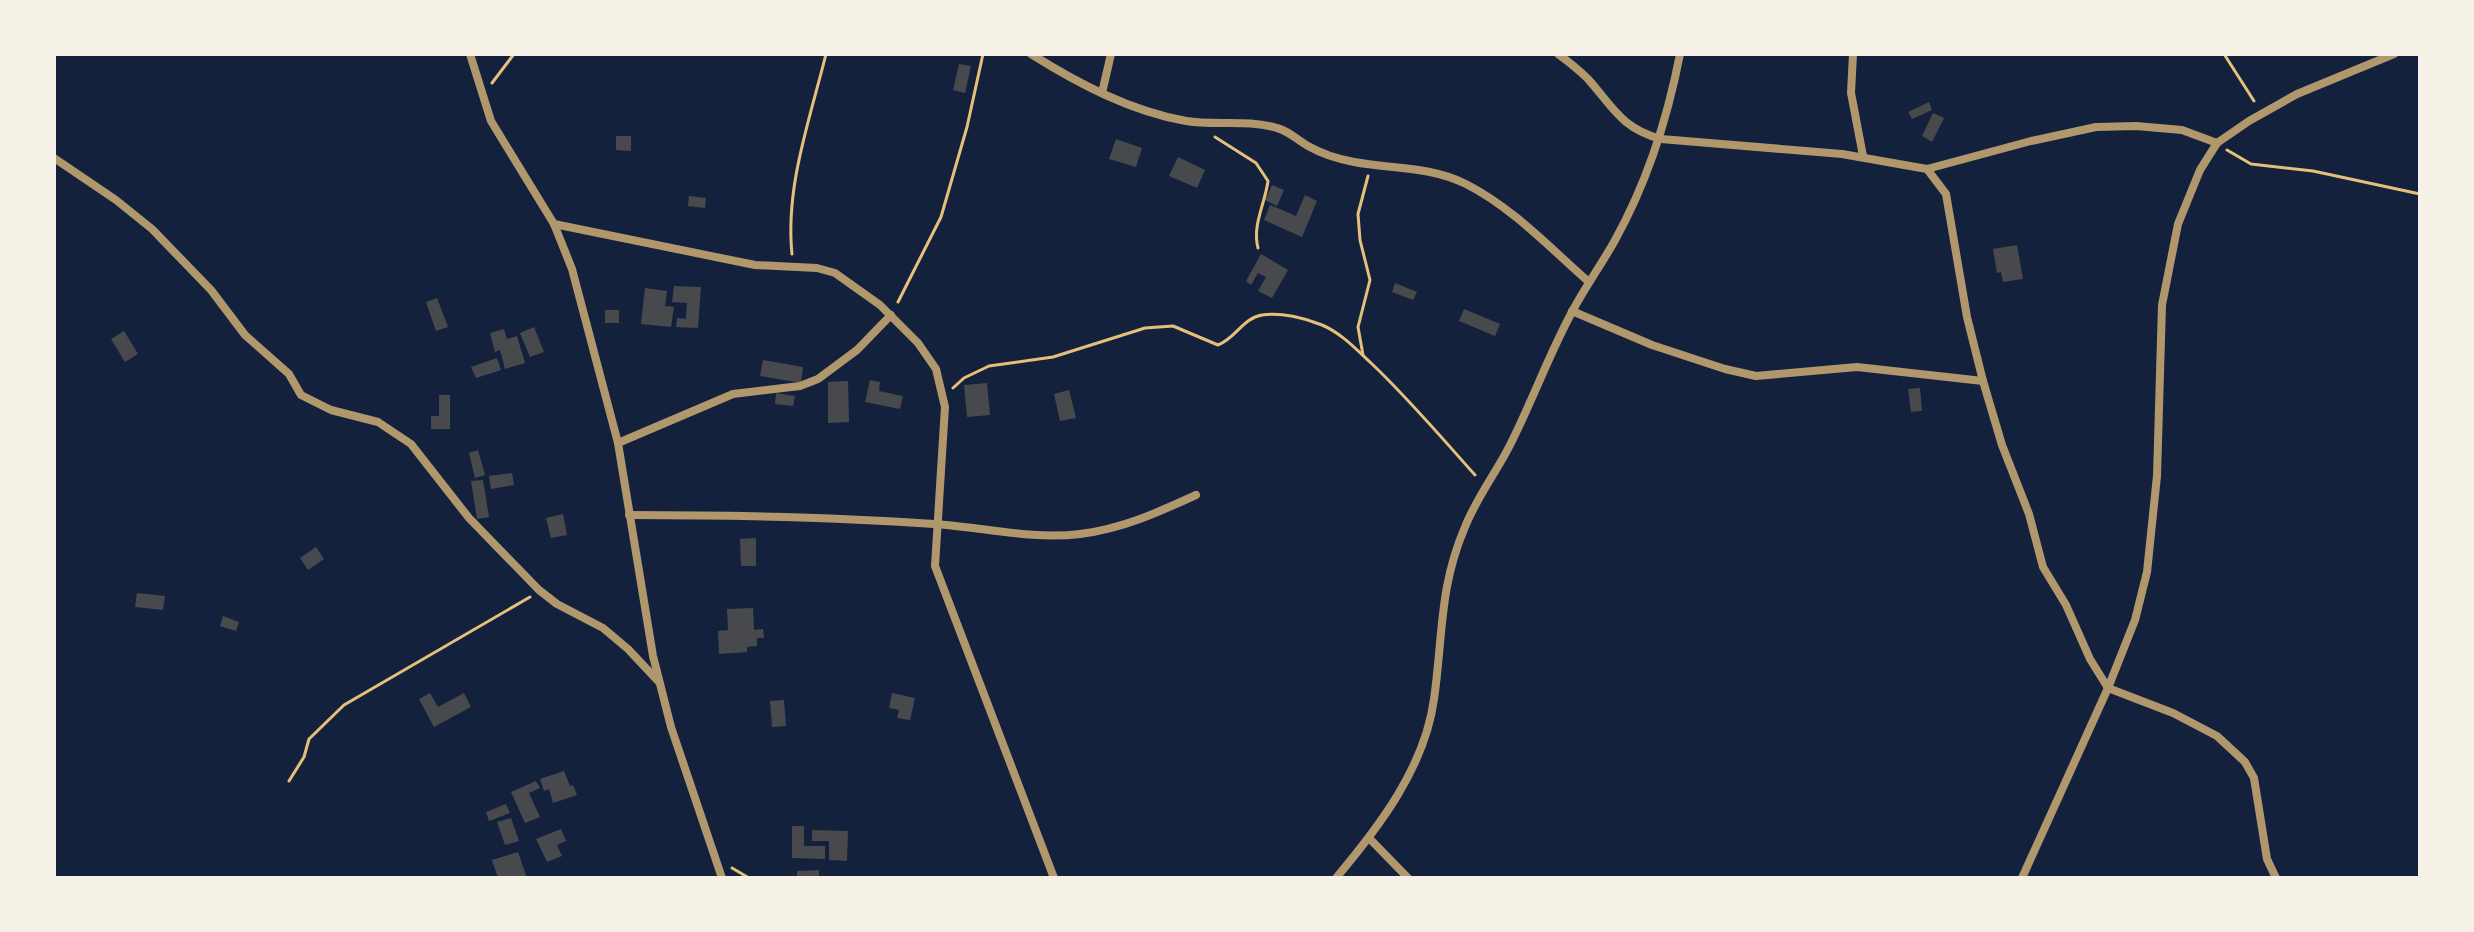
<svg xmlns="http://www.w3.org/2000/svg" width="2474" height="932" font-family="'Noto Sans',sans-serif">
  <rect width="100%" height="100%" fill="#14213d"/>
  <!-- building -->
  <g fill="#48494c">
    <path d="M959,64L971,66L965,93L953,90Z"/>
    <path d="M1929,102L1932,110L1912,119L1908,112Z"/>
    <path d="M1933,113L1944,118L1932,142L1922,136Z"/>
    <path d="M616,136H631V151L616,150Z"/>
    <path d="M1116,139L1142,148L1136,167L1109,159Z"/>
    <path d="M1178,157L1205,170L1197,188L1169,176Z"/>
    <path d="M1272,185L1284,190L1277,206L1265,200Z"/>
    <path d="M1305,195L1317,201L1302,237L1264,220L1270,205L1296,216Z"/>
    <path d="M689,196L706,198L705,208L688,206Z"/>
    <path d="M2017,245L2023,279L2003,282L2001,272L1997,273L1993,249Z"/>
    <path d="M1261,254L1288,270L1272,298L1258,291L1266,277L1258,273L1251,285L1246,281Z"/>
    <path d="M1395,283L1417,292L1413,300L1392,292Z"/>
    <path d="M674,286L701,287L698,328L676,327L677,318L686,319L687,303L672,302Z"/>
    <path d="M645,288L667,291L665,306L674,307L671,327L641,324Z"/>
    <path d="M437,298L448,327L436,331L426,302Z"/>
    <path d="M1464,309L1500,324L1495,336L1459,321Z"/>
    <rect x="605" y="310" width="14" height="13"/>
    <path d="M534,327L544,352L530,357L520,333Z"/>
    <path d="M504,329L507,339L517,336L525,363L505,369L500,350L495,352L490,333Z"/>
    <path d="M124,331L138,354L125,362L111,339Z"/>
    <path d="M497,358L501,370L476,378L471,367Z"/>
    <path d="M763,360L803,367L801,383L760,376Z"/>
    <path d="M870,380L880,382L879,391L903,396L900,409L865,402Z"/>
    <path d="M848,381L849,422L828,423V382Z"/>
    <path d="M987,383L990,415L967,417L964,385Z"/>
    <path d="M1920,388L1922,411L1911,412L1908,389Z"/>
    <path d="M1069,390L1076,418L1060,421L1054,394Z"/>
    <path d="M776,393L795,396L793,406L775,404Z"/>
    <path d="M439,395H450V429H431V416H439Z"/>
    <path d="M478,450L485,475L475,478L469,453Z"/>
    <path d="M512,473L514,485L491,489L489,476Z"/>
    <path d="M483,480L489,517L477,519L471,481Z"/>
    <path d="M563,514L567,535L551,538L546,518Z"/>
    <path d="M756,538V566H741L740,539Z"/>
    <path d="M316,547L324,559L308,570L300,558Z"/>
    <path d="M137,593L165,596L163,610L135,607Z"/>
    <path d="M753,608L754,630L763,629L764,638H757V646L747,647V652L719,654L718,631L728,630L727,609Z"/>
    <path d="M223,616L239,622L236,631L220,626Z"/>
    <path d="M430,693L438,707L464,693L471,707L434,727L419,699Z"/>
    <path d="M892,693L915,698L910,720L897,718L899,710L889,708Z"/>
    <path d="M784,700L786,726L772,727L770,701Z"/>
    <path d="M564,771L570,786L573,785L577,795L553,803L549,789L544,791L540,779Z"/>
    <path d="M536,781L540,788L529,793L540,817L525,823L511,792Z"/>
    <path d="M506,804L510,813L489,821L486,812Z"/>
    <path d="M511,818L519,841L505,845L497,822Z"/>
    <path d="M792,826H804V846H825V859L792,858Z"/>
    <path d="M561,829L566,841L557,845L562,856L547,862L536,839Z"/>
    <path d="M812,830L848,831L847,861L829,860V841H812Z"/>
    <path d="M518,852L527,878H498L492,860Z"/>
    <path d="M819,870V878H797V871Z"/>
  </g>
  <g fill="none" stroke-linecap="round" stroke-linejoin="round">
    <!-- path -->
    <g stroke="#e5c07b" stroke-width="3">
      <path d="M2224,54L2254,101"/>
      <path d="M492,83L514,54"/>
      <path d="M1215,137L1256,163L1268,181C1265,204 1252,225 1258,248"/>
      <path d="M2227,150L2251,164L2313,171L2420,194"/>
      <path d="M792,254C785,187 810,119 826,54"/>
      <path d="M898,302L941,217L967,127L983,54"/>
      <path d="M1363,355L1358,327L1370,280L1360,240L1358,214L1368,176"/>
      <path d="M953,388L964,378L989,366L1053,357L1145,328L1173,326L1218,345C1235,339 1243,318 1262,315C1281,312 1305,318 1322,325C1341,333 1356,349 1371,363C1408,398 1441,437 1475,475"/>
      <path d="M289,781L304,757L309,739L344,705L530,597"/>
      <path d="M732,868L749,878"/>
    </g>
    <!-- minor -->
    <g stroke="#b1986c" stroke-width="8">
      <path d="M470,54L491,121L554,224L572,269L618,443L653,656L671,727L722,878"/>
      <path d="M1031,54C1079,84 1130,111 1186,121C1216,126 1247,119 1277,128C1289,131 1297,140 1308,146C1322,154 1338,159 1354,162C1392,169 1430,166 1466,184C1513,208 1550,248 1589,282"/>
      <path d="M1558,54C1569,62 1579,70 1588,79C1613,107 1621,128 1661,139L1842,154L1927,169L2031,141L2096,127L2136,126L2182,130L2217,143"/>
      <path d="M1853,54L1851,93L1863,156"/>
      <path d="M1102,93L1111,54"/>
      <path d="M54,158L116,200L152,229L211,290L245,335L289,374L301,395L331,410L378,422L411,444L469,518L539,590L557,604L603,628L628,649L659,682"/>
      <path d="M1927,169L1946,194L1967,317L1983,381L2002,445L2029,514L2043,567L2066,605L2090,659L2108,688L2173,713L2217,736L2245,762L2254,778L2267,859L2276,878"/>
      <path d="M554,224L755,265L817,268L835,273L880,305L918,343L936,369L945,407L935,566L1054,878"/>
      <path d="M1572,311L1652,345L1725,369L1756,376L1857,367L1983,381"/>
      <path d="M618,443L733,394L800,386L818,379L857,350L891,315"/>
      <path d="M629,515C731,515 832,517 934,524C983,527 1032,540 1080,534C1122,529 1159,512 1196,495"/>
      <path d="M1369,838L1408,878"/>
      <path d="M1336,878C1379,827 1425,767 1434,699C1443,637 1439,587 1465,527C1476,499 1495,474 1509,447C1532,402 1549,354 1573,310C1586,286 1601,265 1614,242C1647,183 1667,121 1680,54"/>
      <path d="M2022,878L2108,688L2135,620L2147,572L2157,476L2162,305L2178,224L2200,170L2217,143L2249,121L2297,94L2394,54"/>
    </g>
  </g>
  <!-- border -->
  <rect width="2474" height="932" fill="none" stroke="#f6f1e7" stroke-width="112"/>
</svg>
